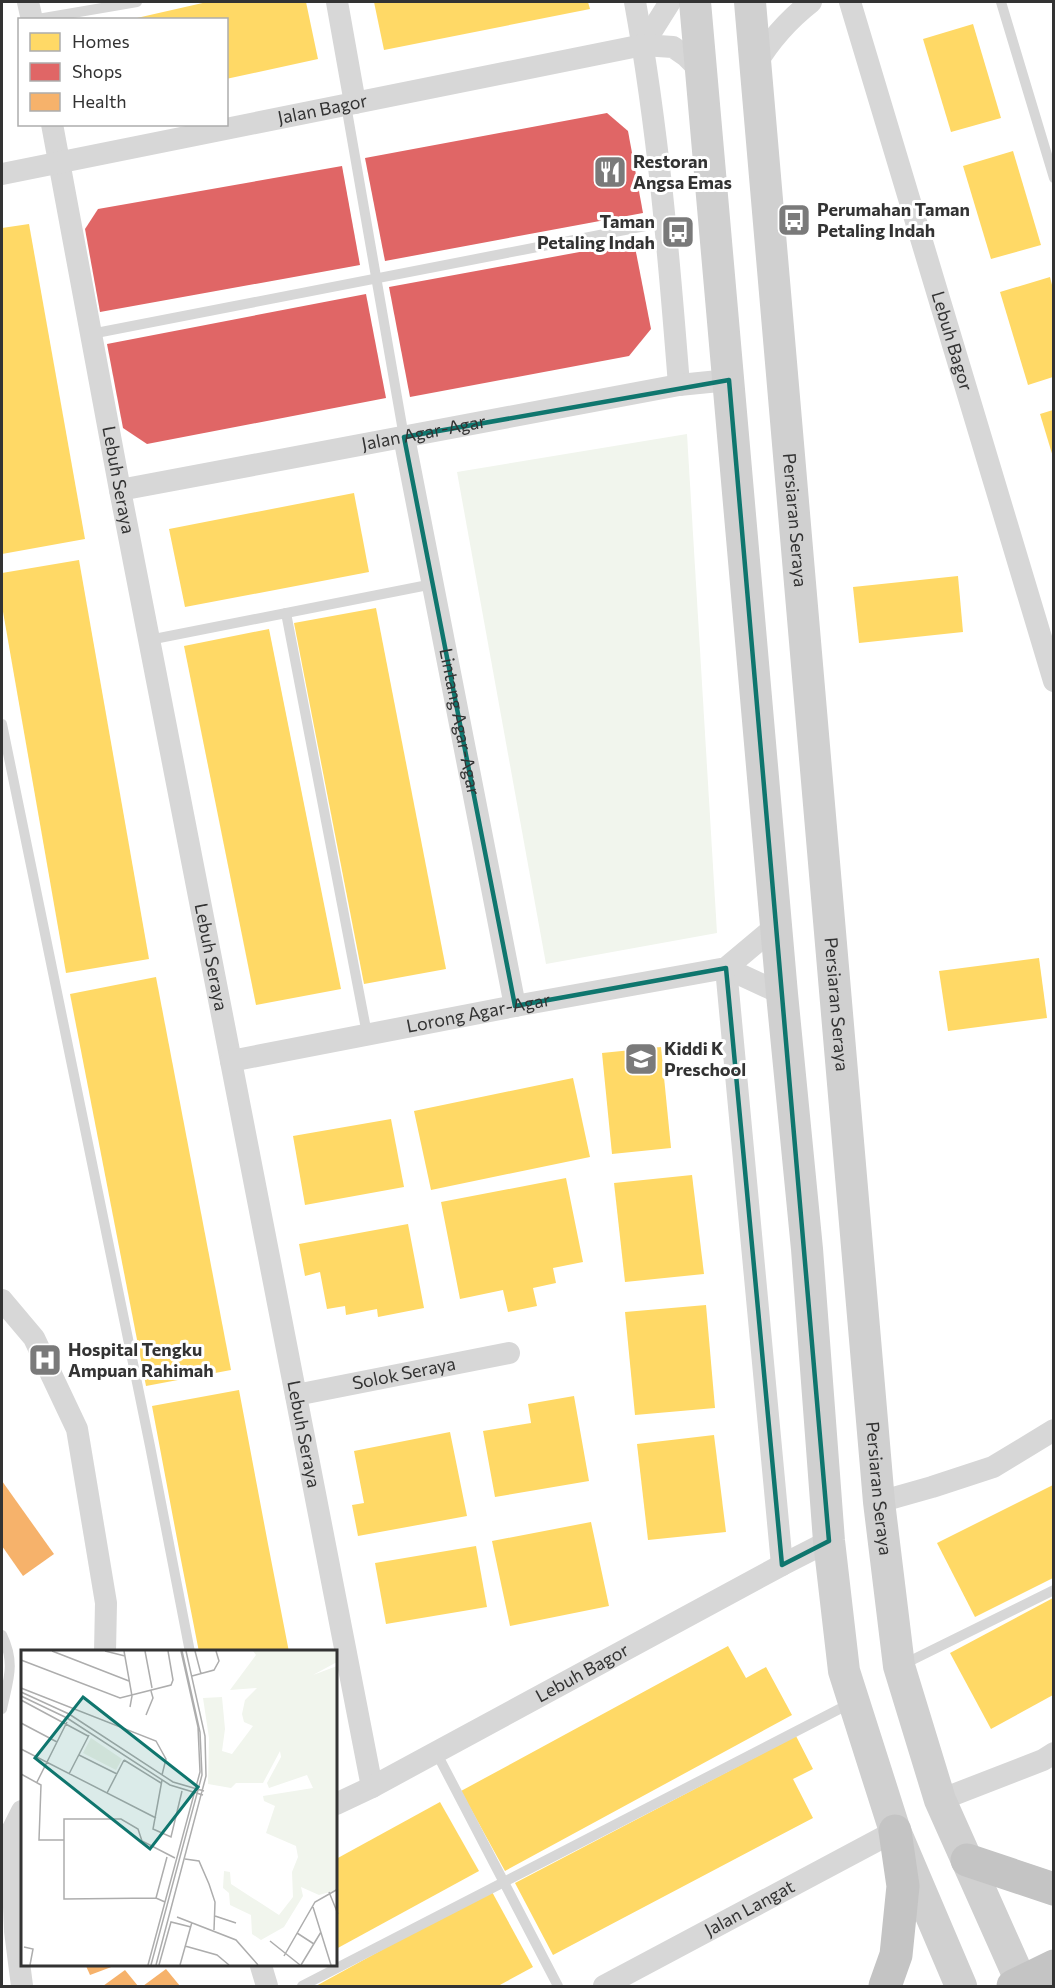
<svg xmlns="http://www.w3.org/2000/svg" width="1055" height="1988" font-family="Commissioner,sans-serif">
  <rect width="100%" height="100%" fill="#fff"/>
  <!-- green -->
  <path fill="#f1f5ed" d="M687,434L717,933L546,964L457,472Z"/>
  <!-- homes -->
  <g fill="#ffd966">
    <path d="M207,2H306L318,59L226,79V20H128Z"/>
    <path d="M374,2H588L590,9L384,50Z"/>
    <path d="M973,24L1001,118L951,132L923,39Z"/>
    <path d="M1013,151L1041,245L991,259L963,166Z"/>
    <path d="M29,224L85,539L2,554V228Z"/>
    <path d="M1050,277L1053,289V377L1028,385L1000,292Z"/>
    <path d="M1053,410V457L1040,414Z"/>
    <path d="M354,493L369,572L185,607L169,529Z"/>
    <path d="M79,560L149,959L66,973L2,606V573Z"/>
    <path d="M958,576L963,632L859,643L853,587Z"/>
    <path d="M376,608L446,969L364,984L294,623Z"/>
    <path d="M269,629L341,989L256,1005L184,646Z"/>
    <path d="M1039,958L1047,1018L948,1031L939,971Z"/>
    <path d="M156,977L231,1370L146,1386L70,994Z"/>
    <path d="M661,1047L671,1148L612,1154L602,1053Z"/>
    <path d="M573,1078L590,1157L431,1190L414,1111Z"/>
    <path d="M391,1119L404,1187L305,1205L293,1136Z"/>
    <path d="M692,1175L704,1274L625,1282L614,1183Z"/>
    <path d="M566,1178L583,1262L553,1268L556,1283L533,1288L537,1306L508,1312L503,1290L460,1299L441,1202Z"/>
    <path d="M408,1224L424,1308L378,1317L377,1309L346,1315L345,1306L327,1309L320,1272L305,1276L299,1244Z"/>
    <path d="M706,1305L715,1408L635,1415L625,1312Z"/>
    <path d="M239,1390L268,1544L289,1652H199L181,1560L152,1406Z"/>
    <path d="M574,1396L589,1481L495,1497L483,1431L531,1423L528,1404Z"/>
    <path d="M450,1432L467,1516L358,1536L352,1505L364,1503L354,1451Z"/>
    <path d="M714,1435L726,1532L648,1540L637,1444Z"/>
    <path d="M1053,1485V1578L975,1617L937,1543Z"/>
    <path d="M591,1522L609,1606L510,1626L492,1541Z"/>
    <path d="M476,1546L487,1607L386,1624L375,1563Z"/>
    <path d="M1053,1598V1695L991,1729L950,1653Z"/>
    <path d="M728,1646L746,1678L766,1667L792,1715L505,1871L461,1791Z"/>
    <path d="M796,1736L813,1769L793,1779L813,1818L553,1955L515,1883Z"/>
    <path d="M440,1802L479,1871L336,1949V1859Z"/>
    <path d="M491,1890L533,1967L498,1986H316Z"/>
  </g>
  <!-- shops -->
  <g fill="#e06666">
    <path d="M607,113L628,131L643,213L385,261L365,158Z"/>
    <path d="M342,166L360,265L100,312L85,229L98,209Z"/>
    <path d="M634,242L651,329L629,356L410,397L389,287Z"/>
    <path d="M366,294L386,398L147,444L123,428L107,344Z"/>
  </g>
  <!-- health -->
  <g fill="#f6b26b">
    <path d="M2,1481L54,1554L23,1576L2,1546Z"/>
    <path d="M86,1966H114L90,1975Z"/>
    <path d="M166,1969L180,1986H143Z"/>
    <path d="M125,1970L138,1986H103Z"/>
  </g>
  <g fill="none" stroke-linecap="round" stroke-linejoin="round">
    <!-- lane -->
    <g stroke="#d7d7d7" stroke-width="10">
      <path d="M1001,2L1054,178"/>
      <path d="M32,20L137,2"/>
      <path d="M346,105L404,437"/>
      <path d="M91,334L666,222"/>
      <path d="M286,613L367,1034"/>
      <path d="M149,640L433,584"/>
      <path d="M2,724L150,1446L190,1652"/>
      <path d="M2,1635C16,1664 8,1680 2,1709"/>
      <path d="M902,1665L1054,1590"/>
      <path d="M436,1752L558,1986"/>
      <path d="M302,1986L851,1703"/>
    </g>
    <!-- street -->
    <g stroke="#d7d7d7" stroke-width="22">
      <path d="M28,2L32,20"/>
      <path d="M337,2L355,103"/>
      <path d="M635,2C658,128 669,257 679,385"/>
      <path id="s1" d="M850,2L1054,681"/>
      <path d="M643,45L670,2"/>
      <path d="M756,64C771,39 788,20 811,2"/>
      <path id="s2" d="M52,124L120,490L372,1787"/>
      <path id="s3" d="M2,174L643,45L673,47L686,56L702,72"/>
      <path id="s4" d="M404,437L515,1006"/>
      <path id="s5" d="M120,490L679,385L729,380"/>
      <path d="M726,968L782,1565"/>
      <path d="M726,968L782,994"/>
      <path id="s6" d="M231,1061L515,1006L726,968L776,926"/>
      <path d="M2,1300L34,1338L77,1429L106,1603L105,1652"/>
      <path id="s7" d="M296,1395L509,1353"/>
      <path d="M879,1502L932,1487L993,1467L1054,1430"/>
      <path d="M940,1800L1043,1760L1054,1753"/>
      <path id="s8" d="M336,1804L372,1787L782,1565L829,1541"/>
      <path d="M261,1966L267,1986"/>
      <path d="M22,1986L15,1931L11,1833L22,1811"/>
      <path id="s9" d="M604,1986L895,1831"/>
    </g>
    <!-- secondary -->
    <g stroke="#d0d0d0" stroke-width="32">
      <path d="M695,2L782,994L807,1249L829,1541L844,1671L895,1831L961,1986"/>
      <path id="s10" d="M750,2L879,1502L899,1666L940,1800L1023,1986"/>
    </g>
    <!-- highway -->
    <g stroke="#c4c4c4" stroke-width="33">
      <path d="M967,1860L1054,1889"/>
      <path d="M885,1986L896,1955L903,1886L895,1831"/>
      <path d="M1013,1986L1054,1966"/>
    </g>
  </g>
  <!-- marked area -->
  <path fill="none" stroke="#0f766e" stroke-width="4.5" stroke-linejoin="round" d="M729,380L829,1541L782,1565L726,968L515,1006L404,437Z"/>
  <!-- icons -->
  <defs>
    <g id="restaurant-square" transform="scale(1.725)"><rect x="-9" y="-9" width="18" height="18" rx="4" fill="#7a7a7a" stroke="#fff"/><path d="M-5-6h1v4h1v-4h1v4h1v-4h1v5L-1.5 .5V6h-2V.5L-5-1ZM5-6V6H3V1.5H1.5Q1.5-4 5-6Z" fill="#fff"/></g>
    <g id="bus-square" transform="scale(1.725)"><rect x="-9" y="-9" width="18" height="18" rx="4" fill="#7a7a7a" stroke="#fff"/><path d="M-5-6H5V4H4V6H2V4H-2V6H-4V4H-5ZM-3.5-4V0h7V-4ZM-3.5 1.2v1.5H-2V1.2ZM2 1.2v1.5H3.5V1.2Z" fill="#fff"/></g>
    <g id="school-square" transform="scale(1.725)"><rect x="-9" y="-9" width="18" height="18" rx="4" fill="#7a7a7a" stroke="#fff"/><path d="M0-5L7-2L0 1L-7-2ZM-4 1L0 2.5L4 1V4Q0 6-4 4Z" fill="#fff"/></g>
    <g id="hospital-square" transform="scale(1.725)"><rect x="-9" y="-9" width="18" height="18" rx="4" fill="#7a7a7a" stroke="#fff"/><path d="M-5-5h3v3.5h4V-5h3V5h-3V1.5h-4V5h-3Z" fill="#fff"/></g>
  </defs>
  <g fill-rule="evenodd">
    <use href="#restaurant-square" x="610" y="172"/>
    <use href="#bus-square" x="794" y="220"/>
    <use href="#bus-square" x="678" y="232"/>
    <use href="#school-square" x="641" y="1059"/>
    <use href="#hospital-square" x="45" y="1360"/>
  </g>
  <g text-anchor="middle" stroke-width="6" stroke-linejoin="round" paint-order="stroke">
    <!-- street labels -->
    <g font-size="18" fill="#333" stroke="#fff">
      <text dy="6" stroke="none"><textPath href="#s3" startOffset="327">Jalan Bagor</textPath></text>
      <text dy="6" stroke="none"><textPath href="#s1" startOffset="354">Lebuh Bagor</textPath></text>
      <text dy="6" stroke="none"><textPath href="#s5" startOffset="309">Jalan Agar-Agar</textPath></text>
      <text dy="6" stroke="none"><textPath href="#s2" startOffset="362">Lebuh Seraya</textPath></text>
      <text dy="6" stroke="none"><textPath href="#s10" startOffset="520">Persiaran Seraya</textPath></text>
      <text dy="6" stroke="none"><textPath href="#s4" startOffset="290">Lintang Agar-Agar</textPath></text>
      <text dy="6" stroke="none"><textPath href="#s2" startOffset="848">Lebuh Seraya</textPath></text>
      <text dy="6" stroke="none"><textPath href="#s10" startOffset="1006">Persiaran Seraya</textPath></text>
      <text dy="6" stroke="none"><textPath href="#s6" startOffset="252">Lorong Agar-Agar</textPath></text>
      <text dy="6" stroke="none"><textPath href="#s7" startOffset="110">Solok Seraya</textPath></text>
      <text dy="6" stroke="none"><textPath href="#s2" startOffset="1334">Lebuh Seraya</textPath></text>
      <text dy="6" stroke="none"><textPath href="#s10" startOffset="1492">Persiaran Seraya</textPath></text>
      <text dy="6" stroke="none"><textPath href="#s8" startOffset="279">Lebuh Bagor</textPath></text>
      <text dy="6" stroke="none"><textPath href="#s9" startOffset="165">Jalan Langat</textPath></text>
    </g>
    <!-- poi labels -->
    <g font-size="18" font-weight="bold" fill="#333" stroke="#fff" text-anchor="start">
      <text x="633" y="168">Restoran<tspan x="633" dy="21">Angsa Emas</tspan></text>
      <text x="817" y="216">Perumahan Taman<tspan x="817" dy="21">Petaling Indah</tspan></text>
      <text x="655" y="228" text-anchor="end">Taman<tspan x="655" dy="21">Petaling Indah</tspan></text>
      <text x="664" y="1055">Kiddi K<tspan x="664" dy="21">Preschool</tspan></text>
      <text x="68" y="1356">Hospital Tengku<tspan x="68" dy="21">Ampuan Rahimah</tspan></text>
    </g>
  </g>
  <!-- overview -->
  <g transform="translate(21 1650)">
    <rect width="316" height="316" fill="#fff"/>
    <path d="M232,1H316V12L292,25L316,16V240L298,245L280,237L282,246L263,277L240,290L231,284L230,265L209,255L208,243L202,238L203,221L209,222L210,234L258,265L272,247L271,222L277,207L275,196L245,183L254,156L243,151L242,146L292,138L286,125L248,138L246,133L260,107L259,101L242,133H215L210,138L187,134L188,88L182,48L201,47L204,79L201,101L211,104L232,76L223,72L221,64L224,50L236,38L209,40L235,5ZM70,88L101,109L95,120L62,103Z" fill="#f1f5ed"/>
    <path fill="none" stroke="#adadad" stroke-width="1.5" d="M31,1L108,31M84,1L104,6M103,1L111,46L109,57M124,1L131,38M174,1L180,24M0,10L99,48L150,35L152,30L147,1M171,26L193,20L198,11L195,1M0,38L135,91L145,109L141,125M0,42L48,64L152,132L183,141M0,46L46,68L149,135L182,145M0,50L67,86M125,65L132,48L130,41M0,73L36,92M0,99L135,168M58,105L96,124M103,110L140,133M0,124L20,135L18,190H43M48,124L68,85M141,130L132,179L150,187L161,141M16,132L46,72M86,143L103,110M164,209L178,211L188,234L194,252L193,280M308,242L317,264M135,248L146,207M144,252L135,248L43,249V169H100L117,179L121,191L154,208M292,257L310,315M194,266L215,273M156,267L215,290L237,315M276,283L293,294M249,291L279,315M164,296L196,305L208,315M3,297L12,299L9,315M263,306L294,252L317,239M127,315L179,122L177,77L160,1M130,315L181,125L179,82L161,1M135,315L185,126L184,86L165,1M138,315L150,272L170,277M159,315L171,272M280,315L300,282"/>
    <path fill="#0f766e" fill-opacity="0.15" stroke="#0f766e" stroke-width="3" d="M62,47L177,137L129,199L14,108Z"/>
    <rect width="316" height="316" fill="none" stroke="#333" stroke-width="3"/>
  </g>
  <!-- border -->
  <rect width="1055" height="1988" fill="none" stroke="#333333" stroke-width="6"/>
  <!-- legend -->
  <rect x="18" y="18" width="210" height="108" fill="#ffffff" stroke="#adadad" stroke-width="1.5"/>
  <rect x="30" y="33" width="30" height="18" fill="#ffd966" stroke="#adadad" stroke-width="1.5"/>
  <text x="72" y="48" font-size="18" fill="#333333">Homes</text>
  <rect x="30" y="63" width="30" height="18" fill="#e06666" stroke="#adadad" stroke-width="1.5"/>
  <text x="72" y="78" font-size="18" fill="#333333">Shops</text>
  <rect x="30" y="93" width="30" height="18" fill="#f6b26b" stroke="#adadad" stroke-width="1.5"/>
  <text x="72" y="108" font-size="18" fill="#333333">Health</text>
</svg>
